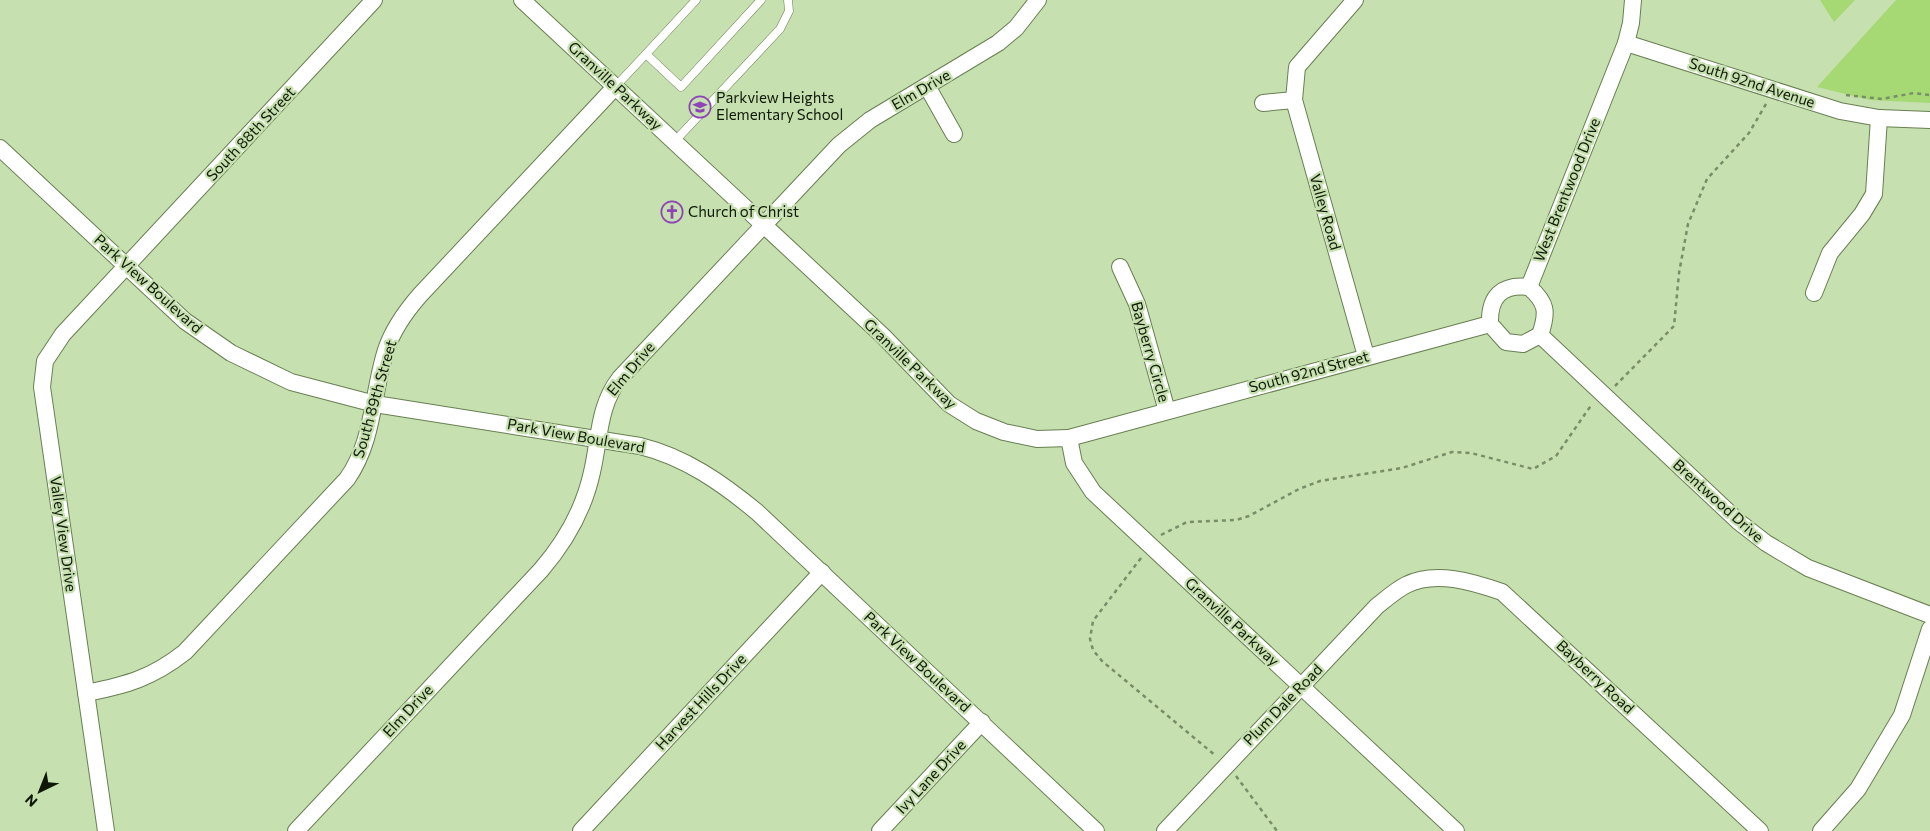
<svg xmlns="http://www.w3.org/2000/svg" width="1930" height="831" font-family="Commissioner,sans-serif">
  <rect width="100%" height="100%" fill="#c6e0af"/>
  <!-- green -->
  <g fill="#a6d973">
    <path d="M1820,0H1855L1834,22Z"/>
    <path d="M1896,0H1930V103L1870,100L1817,87Z"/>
  </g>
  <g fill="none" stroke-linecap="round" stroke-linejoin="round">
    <!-- service casing -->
    <g stroke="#687f52" stroke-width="9">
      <g id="service">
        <path d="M696,0L646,54L681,87L761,0"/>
        <path d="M616,86L646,54"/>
        <path d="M675,141L780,29L789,11L788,0"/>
      </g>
    </g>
    <!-- minor casing -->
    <g stroke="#687f52" stroke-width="18">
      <g id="minor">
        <path d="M522,0L883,336L949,404L976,421L1004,432L1037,439L1069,438L1074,463L1093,492L1456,831"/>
        <path d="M1355,0L1297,67L1294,100L1366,356"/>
        <path d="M1626,43L1840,111L1879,118L1930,120"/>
        <path d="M927,86L954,134"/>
        <path d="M1263,103L1294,100"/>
        <path d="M0,148L185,321L231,353L291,382L375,404L640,446C685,457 722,483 757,512L1096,831"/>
        <path d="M1120,267L1137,304L1167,411"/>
        <path d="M1529,287L1626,43L1631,23L1633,0"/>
        <path d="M1529,287C1547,303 1548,312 1540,335"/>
        <path d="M1814,293L1830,253L1862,214L1874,194L1879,118"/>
        <path d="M1490,324C1489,296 1502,284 1529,287"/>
        <path d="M1490,324L1506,342L1523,344L1540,335"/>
        <path d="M1540,335L1739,522L1766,543L1808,568L1930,615"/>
        <path d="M1069,438L1490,324"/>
        <path d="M86,693C127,685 152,678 185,652L347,479C374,441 372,394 386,350C393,329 406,311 420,295L616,86"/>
        <path d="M106,831L42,387L45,361L63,334L374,0"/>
        <path d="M296,831L541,570C566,541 584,509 592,472C600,438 598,406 620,378L839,145L870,120L998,43L1016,28L1038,0"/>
        <path d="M581,831L822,572"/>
        <path d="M880,831L982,722"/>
        <path d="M1165,831L1377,606C1386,599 1396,590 1406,585C1435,570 1473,582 1502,592L1760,831"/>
        <path d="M1821,831L1858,789L1902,715L1930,629"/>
      </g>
    </g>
    <!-- path -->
    <g stroke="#7a8d69" stroke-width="2.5" stroke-dasharray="4 4" stroke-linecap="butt">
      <path d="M1846,95L1882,99L1914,93L1930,95"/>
      <path d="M1615,386L1674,326L1679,273L1688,224L1707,179L1749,133L1766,104"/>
      <path d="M1161,535L1187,522L1236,520L1249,516L1299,489L1320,481L1402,468L1452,452L1471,453L1533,469L1556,456L1592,404"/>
      <path d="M1141,558L1093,621L1090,639L1093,650L1102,661L1216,756"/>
      <path d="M1236,776L1277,831"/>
    </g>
    <!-- service -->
    <use href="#service" stroke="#fff" stroke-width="8"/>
    <!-- minor -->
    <use href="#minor" stroke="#fff" stroke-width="16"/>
  </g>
  <!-- icons -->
  <defs>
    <g id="school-ring" transform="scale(1.125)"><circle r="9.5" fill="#c6e0af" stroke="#8d45b8" stroke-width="1.5"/><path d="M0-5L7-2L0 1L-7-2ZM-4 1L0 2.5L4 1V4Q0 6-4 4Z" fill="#8d45b8"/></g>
    <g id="church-ring" transform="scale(1.125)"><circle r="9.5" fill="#c6e0af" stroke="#8d45b8" stroke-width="1.5"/><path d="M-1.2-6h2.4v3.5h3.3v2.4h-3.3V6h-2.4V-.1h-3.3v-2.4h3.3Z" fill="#8d45b8"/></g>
  </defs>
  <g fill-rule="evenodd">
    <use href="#school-ring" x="700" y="107"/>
    <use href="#church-ring" x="672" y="212"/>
  </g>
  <g text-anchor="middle" stroke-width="4.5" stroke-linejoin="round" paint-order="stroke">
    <!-- street labels -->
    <g font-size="15" fill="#0f1806" stroke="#c6e0af">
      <text transform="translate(1752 83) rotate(18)" y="5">South 92nd Avenue</text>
      <text transform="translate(615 86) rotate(43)" y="5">Granville Parkway</text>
      <text transform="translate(921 90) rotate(-30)" y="5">Elm Drive</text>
      <text transform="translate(251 134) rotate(-47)" y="5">South 88th Street</text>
      <text transform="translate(1567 190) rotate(-68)" y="5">West Brentwood Drive</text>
      <text transform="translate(1325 212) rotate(74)" y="5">Valley Road</text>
      <text transform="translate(148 284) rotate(42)" y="5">Park View Boulevard</text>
      <text transform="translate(1150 352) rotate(74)" y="5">Bayberry Circle</text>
      <text transform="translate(910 364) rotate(44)" y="5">Granville Parkway</text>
      <text transform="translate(631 369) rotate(-50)" y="5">Elm Drive</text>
      <text transform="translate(1309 372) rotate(-15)" y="5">South 92nd Street</text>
      <text transform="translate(375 399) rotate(-74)" y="5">South 89th Street</text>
      <text transform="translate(576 436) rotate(10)" y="5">Park View Boulevard</text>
      <text transform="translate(1718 501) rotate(42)" y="5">Brentwood Drive</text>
      <text transform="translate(63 534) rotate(82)" y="5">Valley View Drive</text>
      <text transform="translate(1232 622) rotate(43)" y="5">Granville Parkway</text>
      <text transform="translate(917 662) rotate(43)" y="5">Park View Boulevard</text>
      <text transform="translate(1595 677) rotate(43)" y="5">Bayberry Road</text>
      <text transform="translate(701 702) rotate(-47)" y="5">Harvest Hills Drive</text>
      <text transform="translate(1283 705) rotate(-46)" y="5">Plum Dale Road</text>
      <text transform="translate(408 711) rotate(-47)" y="5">Elm Drive</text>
      <text transform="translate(931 777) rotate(-47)" y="5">Ivy Lane Drive</text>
    </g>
    <!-- poi labels -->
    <g font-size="15" fill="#0f1806" stroke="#c6e0af" text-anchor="start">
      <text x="716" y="103">Parkview Heights<tspan x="716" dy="17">Elementary School</tspan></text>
      <text x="688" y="217">Church of Christ</text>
    </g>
  </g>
  <!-- north arrow -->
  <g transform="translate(40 791) rotate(223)" stroke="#c6e0af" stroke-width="4" paint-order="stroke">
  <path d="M0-4L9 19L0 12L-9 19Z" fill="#0f1806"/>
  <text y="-8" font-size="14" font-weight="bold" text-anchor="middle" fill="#0f1806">N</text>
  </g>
</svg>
